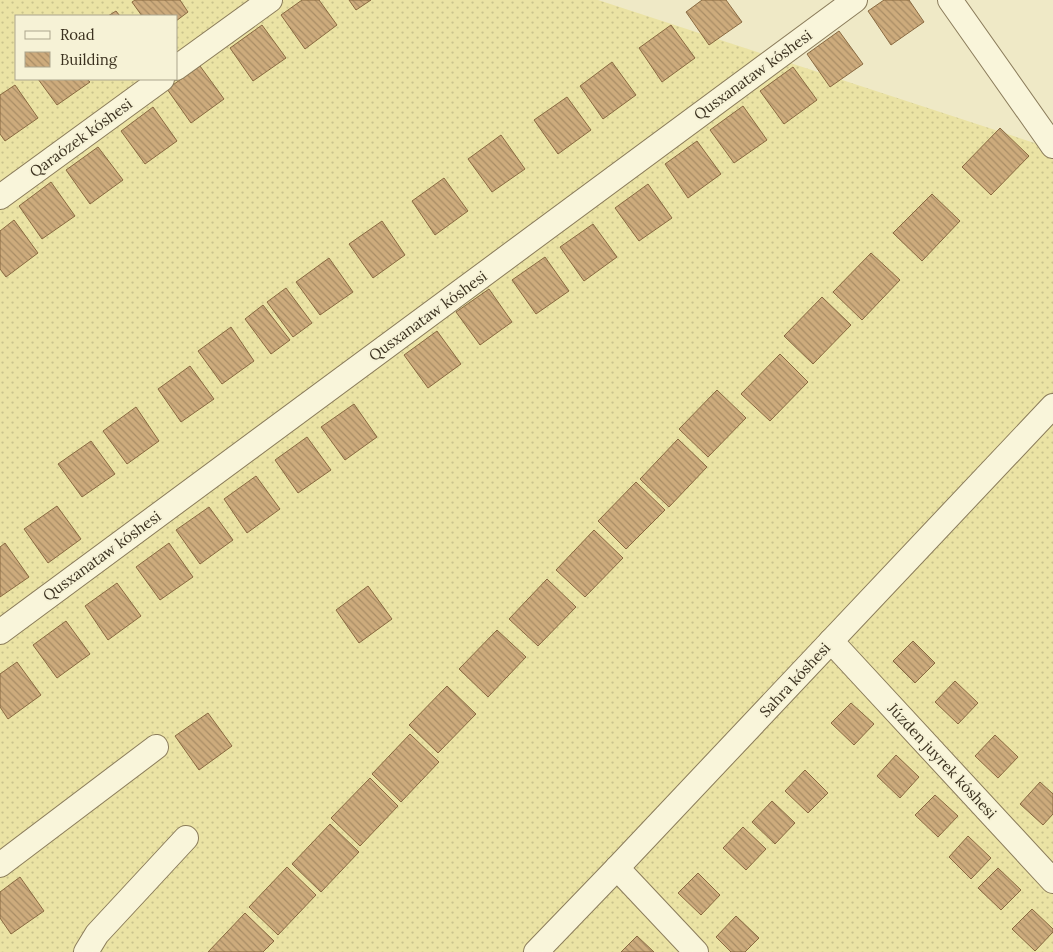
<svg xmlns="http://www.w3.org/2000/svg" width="1053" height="952" font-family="Lora,serif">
  <defs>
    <pattern id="sand-dots" width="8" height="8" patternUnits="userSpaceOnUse" patternTransform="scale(1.25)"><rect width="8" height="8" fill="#ebe3a4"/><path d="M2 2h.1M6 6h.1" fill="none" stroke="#cac38d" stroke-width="1.8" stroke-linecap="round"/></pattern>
    <pattern id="building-back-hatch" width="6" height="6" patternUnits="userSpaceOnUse" patternTransform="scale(1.25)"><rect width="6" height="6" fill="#cdab7c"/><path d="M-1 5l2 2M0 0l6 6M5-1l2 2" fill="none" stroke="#a88c65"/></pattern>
  </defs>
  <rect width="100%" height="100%" fill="#efe9c6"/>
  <!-- sand -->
  <path fill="url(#sand-dots)" fill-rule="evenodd" d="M0,0H598L1053,149V952H0ZM16,16H176V79H16Z"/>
  <!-- building -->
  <g fill="url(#building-back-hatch)" stroke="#8a6a41">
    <path d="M135,0H180L188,12L176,21V16H142L132,2Z"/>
    <path d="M302,0H319L337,25L305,49L281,15Z"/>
    <path d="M349,0H371L356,10Z"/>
    <path d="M702,0H726L742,22L709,45L686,12Z"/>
    <path d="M884,0H909L924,22L891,45L868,11Z"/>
    <path d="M116,11L120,16H108Z"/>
    <path d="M262,25L286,58L253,81L230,48Z"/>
    <path d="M671,25L695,58L662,82L639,48Z"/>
    <path d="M839,31L863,64L830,87L807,54Z"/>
    <path d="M612,62L636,95L603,119L580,86Z"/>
    <path d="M200,66L224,99L191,123L167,89Z"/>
    <path d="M793,67L817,100L784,124L760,91Z"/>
    <path d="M38,79H87L90,82L57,105Z"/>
    <path d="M15,85L38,118L5,141L0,134V95Z"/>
    <path d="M567,97L591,130L558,154L534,120Z"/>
    <path d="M743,106L767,140L734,163L710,130Z"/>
    <path d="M153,107L177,141L145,164L121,131Z"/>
    <path d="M1000,128L1029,156L991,195L962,167Z"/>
    <path d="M501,135L525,169L492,192L468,159Z"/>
    <path d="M697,141L721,174L688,198L665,164Z"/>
    <path d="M98,147L123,180L90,204L66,170Z"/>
    <path d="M444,178L468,211L435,235L412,201Z"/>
    <path d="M51,182L75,216L42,239L19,206Z"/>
    <path d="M648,184L672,218L639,241L615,208Z"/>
    <path d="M932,194L960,221L922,261L893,233Z"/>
    <path d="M14,220L38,253L6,277L0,269V231Z"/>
    <path d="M382,221L405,255L373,278L349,244Z"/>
    <path d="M593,224L617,257L584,281L560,247Z"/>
    <path d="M871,253L900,280L862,320L833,292Z"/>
    <path d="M545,257L569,291L536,314L512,280Z"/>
    <path d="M329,258L353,292L320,315L296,282Z"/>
    <path d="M286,288L312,323L293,337L267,302Z"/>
    <path d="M489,289L512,322L480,345L456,312Z"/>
    <path d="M822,297L851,325L813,364L784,336Z"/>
    <path d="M263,305L290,340L271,354L245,319Z"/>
    <path d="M231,327L254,361L222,384L198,351Z"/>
    <path d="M437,331L461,364L428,388L404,355Z"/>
    <path d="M780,354L808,382L770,421L741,394Z"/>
    <path d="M190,366L214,399L181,422L158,389Z"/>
    <path d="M717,390L746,418L708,457L679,429Z"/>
    <path d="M354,404L377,437L345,460L321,427Z"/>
    <path d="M136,407L159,441L127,464L103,431Z"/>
    <path d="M307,437L331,470L298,493L275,460Z"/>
    <path d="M678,439L707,467L669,507L640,479Z"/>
    <path d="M91,441L115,474L82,497L58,464Z"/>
    <path d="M256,476L280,509L247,533L224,499Z"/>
    <path d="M636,482L665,510L626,549L598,521Z"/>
    <path d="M57,506L81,539L48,563L24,529Z"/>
    <path d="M209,507L233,540L200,564L176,530Z"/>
    <path d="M594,530L623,558L585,597L556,570Z"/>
    <path d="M5,543L29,577L0,597V547Z"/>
    <path d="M169,543L193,577L160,600L136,567Z"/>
    <path d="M547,579L576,607L538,646L509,619Z"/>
    <path d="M117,583L141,616L108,640L85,606Z"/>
    <path d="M368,586L392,619L359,643L336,610Z"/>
    <path d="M66,621L90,654L57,678L33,645Z"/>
    <path d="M497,630L526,657L488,697L459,669Z"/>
    <path d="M913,641L935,663L915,683L893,661Z"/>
    <path d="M17,662L41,695L8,719L0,707V674Z"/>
    <path d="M955,681L978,703L958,724L935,702Z"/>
    <path d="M447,686L476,714L438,753L409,725Z"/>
    <path d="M851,703L874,724L854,745L831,723Z"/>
    <path d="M208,713L232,746L199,770L175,736Z"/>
    <path d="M410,734L439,762L401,802L372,774Z"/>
    <path d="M995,735L1018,757L998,778L975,756Z"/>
    <path d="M896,755L919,777L900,798L877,776Z"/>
    <path d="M805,770L828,793L808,813L785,791Z"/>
    <path d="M370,778L398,806L360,846L331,818Z"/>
    <path d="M1040,782L1053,794V814L1043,825L1020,804Z"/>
    <path d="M935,795L958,816L938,837L915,815Z"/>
    <path d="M772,801L795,823L775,844L752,822Z"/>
    <path d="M330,824L359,852L321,892L292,864Z"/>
    <path d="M743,827L766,849L746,870L723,848Z"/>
    <path d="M968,836L991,858L971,879L949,857Z"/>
    <path d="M287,867L316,895L278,935L249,907Z"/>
    <path d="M998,868L1021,890L1001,910L978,888Z"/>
    <path d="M698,873L720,895L701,915L678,893Z"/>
    <path d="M20,877L44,911L11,934L0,918V892Z"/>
    <path d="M1032,909L1053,929V932L1035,951L1012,929Z"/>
    <path d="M245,913L274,941L263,952H208Z"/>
    <path d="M736,916L759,938L745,952H731L716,937Z"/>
    <path d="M637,936L654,952H621Z"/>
  </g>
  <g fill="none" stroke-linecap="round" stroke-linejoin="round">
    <!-- minor casing -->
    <g stroke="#8b7c5b" stroke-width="26">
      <g id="minor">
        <path d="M950,0L1053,146"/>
        <path d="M176,68L270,0"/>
        <path d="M0,197L162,79"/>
        <path d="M0,632L855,0"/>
        <path d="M831,641L1053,881"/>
        <path d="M0,865L156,747"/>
        <path d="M617,868L696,952"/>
        <path d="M86,952L97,934L186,838"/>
        <path d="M536,952L617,868L1053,406"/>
      </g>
    </g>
    <!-- minor -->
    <use href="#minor" stroke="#f9f5da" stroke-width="24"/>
  </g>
  <g text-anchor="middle" stroke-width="4" stroke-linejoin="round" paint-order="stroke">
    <!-- street labels -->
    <g font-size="15" fill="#3b311f" stroke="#f6f2d6">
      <text transform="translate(753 75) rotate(-36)" y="5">Qusxanataw kóshesi</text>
      <text transform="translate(81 138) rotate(-36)" y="5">Qaraózek kóshesi</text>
      <text transform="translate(428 316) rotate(-36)" y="5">Qusxanataw kóshesi</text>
      <text transform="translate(102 556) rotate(-36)" y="5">Qusxanataw kóshesi</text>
      <text transform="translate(795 680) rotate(-47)" y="5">Sahra kóshesi</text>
      <text transform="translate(942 761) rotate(47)" y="5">Júzden juyrek kóshesi</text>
    </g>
  </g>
  <!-- legend -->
  <rect x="15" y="15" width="162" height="65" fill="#f6f2d6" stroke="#aba58d"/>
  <rect x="25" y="31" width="25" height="8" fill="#f9f5da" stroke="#aba58d"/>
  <text x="60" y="40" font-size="15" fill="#3b311f">Road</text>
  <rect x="25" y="52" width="25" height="15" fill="url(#building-back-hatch)" stroke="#aba58d"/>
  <text x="60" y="65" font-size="15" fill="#3b311f">Building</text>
</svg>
